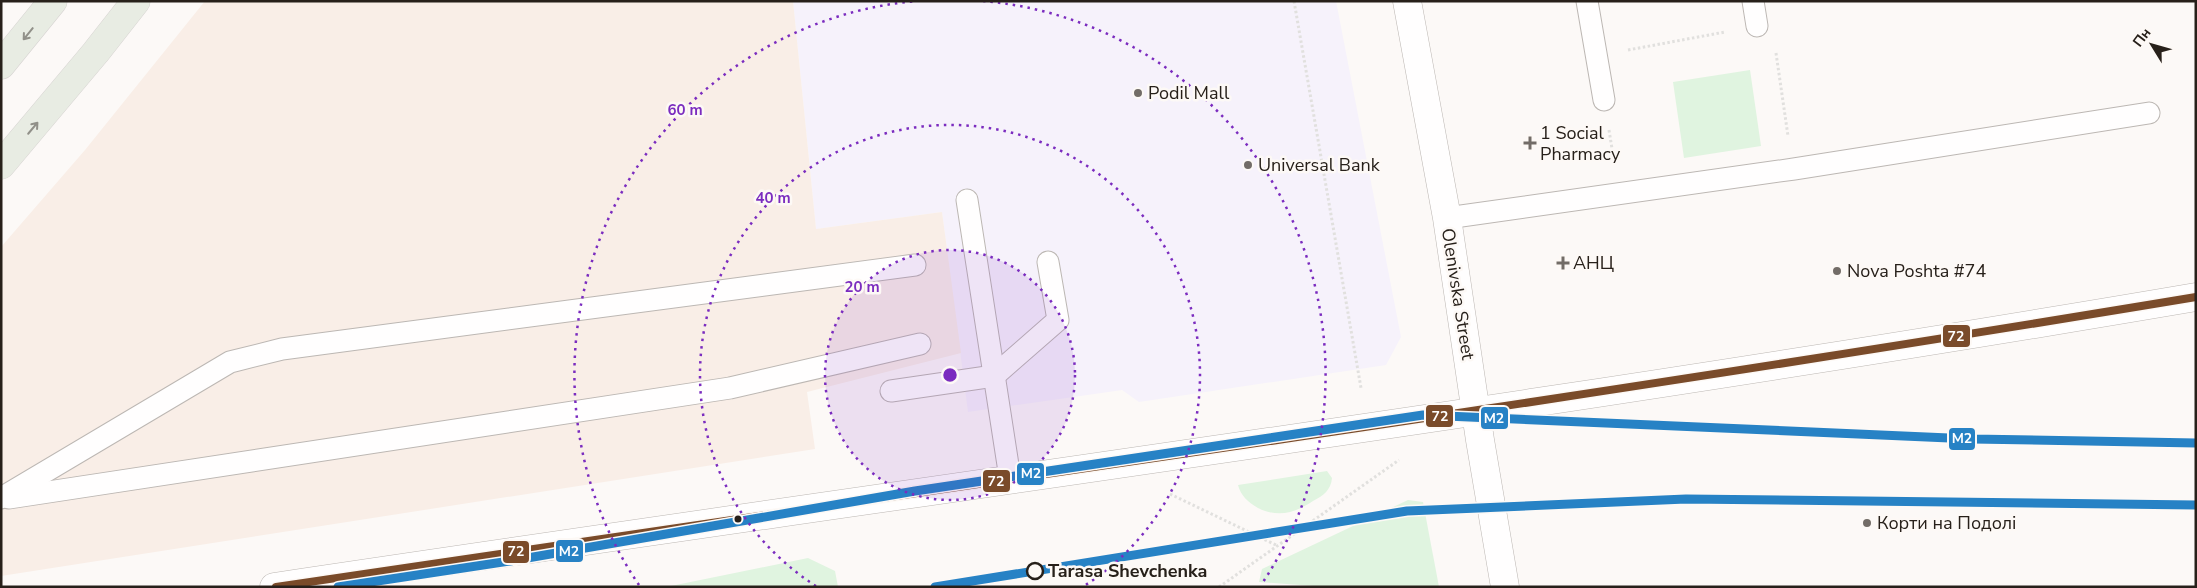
<svg xmlns="http://www.w3.org/2000/svg" width="2197" height="588" font-family="'Nunito Sans',sans-serif">
  <rect width="100%" height="100%" fill="#fcf9f7"/>
  <!-- commercial -->
  <path fill="#f6f2fb" d="M793,1H1336L1401,337L1386,365L1139,402L1122,390L968,412L942,212L816,229Z"/>
  <!-- industrial -->
  <path fill="#f9eee7" d="M205,1H793L816,229L942,212L961,353L807,392L815,449L1,576V247L85,150Z"/>
  <!-- green -->
  <g fill="#e0f4e0">
    <path d="M1750,70L1761,146L1684,158L1673,82Z"/>
    <path d="M1327,471L1332,478C1331,490 1323,496 1313,501C1295,513 1278,518 1258,508C1248,502 1241,496 1238,485Z"/>
    <path d="M1408,500L1423,502L1439,587H1327L1259,582L1262,569Z"/>
    <path d="M808,558L835,571L838,587H666Z"/>
  </g>
  <g fill="none" stroke-linecap="round" stroke-linejoin="round">
    <!-- service casing -->
    <g stroke="#bcb7b3" stroke-width="23">
      <g id="service">
        <path d="M1587,1L1604,100"/>
        <path d="M1753,1L1757,26"/>
        <path d="M967,200L1010,478"/>
        <path d="M1447,218L1794,169L2149,113"/>
        <path d="M891,391L994,376L1058,320L1048,262"/>
        <path d="M1,498L230,362L282,349L915,265"/>
        <path d="M9,498L730,388L920,344"/>
      </g>
    </g>
    <!-- minor casing -->
    <g stroke="#bcb7b3" stroke-width="29">
      <path id="minor" d="M1407,1L1447,218L1480,440L1505,587"/>
    </g>
    <!-- tertiary casing -->
    <g stroke="#bcb7b3" stroke-width="29">
      <path id="tertiary" d="M274,587C915,491 1557,406 2196,297"/>
    </g>
    <!-- primary casing -->
    <g stroke="#d7d4d2" stroke-width="29">
      <g id="primary">
        <path d="M1,65L53,1"/>
        <path d="M1,165L96,52L136,1"/>
      </g>
    </g>
    <!-- path -->
    <g stroke="#e1e0de" stroke-width="3" stroke-dasharray="2.5 2.5" stroke-linecap="butt">
      <path d="M1294,1L1361,388"/>
      <path d="M1628,50L1725,32"/>
      <path d="M1776,53L1788,136"/>
      <path d="M1609,130L1614,161"/>
      <path d="M1170,494L1276,545"/>
      <path d="M1219,587L1399,460"/>
    </g>
    <!-- service -->
    <use href="#service" stroke="#fffefe" stroke-width="21"/>
    <!-- minor -->
    <use href="#minor" stroke="#fffefe" stroke-width="28"/>
    <!-- tertiary -->
    <use href="#tertiary" stroke="#fffefe" stroke-width="28"/>
    <!-- primary -->
    <use href="#primary" stroke="#e8ece3" stroke-width="28"/>
    <!-- bus-1 casing -->
    <g stroke="#fdf9f6" stroke-width="11">
      <path id="bus-1" d="M276,587C916,492 1557,403 2196,297"/>
    </g>
    <!-- bus-1 -->
    <use href="#bus-1" stroke="#7a4b2a" stroke-width="8"/>
    <!-- metro-1 casing -->
    <g stroke="#fdf9f6" stroke-width="12">
      <g id="metro-1">
        <path d="M338,587L510,561L915,491L1423,415L1972,439L2196,443"/>
        <path d="M935,587L1407,511L1686,499L2196,505"/>
      </g>
    </g>
    <!-- metro-1 -->
    <use href="#metro-1" stroke="#2782c5" stroke-width="9"/>
  </g>
  <!-- one-way arrows -->
  <defs><path id="oneway-shaft" d="M-6 0H5M1.5-3L5.5 0L1.5 3" fill="none" stroke-width="1.6" stroke-linecap="round" stroke-linejoin="round" transform="scale(1.25)"/></defs>
  <g stroke="#919089">
    <use href="#oneway-shaft" transform="translate(28 34) rotate(129)"/>
    <use href="#oneway-shaft" transform="translate(33 128) rotate(-50)"/>
  </g>
  <!-- distance rings -->
  <circle cx="950" cy="375" r="125" fill="#7b2cbf" fill-opacity=".12"/>
  <g fill="none" stroke="#7b2cbf" stroke-width="2.5" stroke-dasharray="2.5 5">
    <circle cx="950" cy="375" r="125"/>
    <path d="M816 586A250 250 0 1 1 1084 586"/>
    <path d="M639 585A375 375 0 0 1 917 1M983 1A375 375 0 0 1 1261 585"/>
  </g>
  <!-- markers -->
  <g fill="#726c67" stroke="#fdf9f6" stroke-width="2">
    <circle cx="1138" cy="93" r="5"/>
    <path d="M1527.5 135.5h5v5h5v5h-5v5h-5v-5h-5v-5h5z"/>
    <circle cx="1248" cy="165" r="5"/>
    <path d="M1560.5 255.5h5v5h5v5h-5v5h-5v-5h-5v-5h5z"/>
    <circle cx="1837" cy="271" r="5"/>
    <circle cx="1867" cy="523" r="5"/>
  </g>
  <circle fill="#27201a" stroke="#fdf9f6" stroke-width="2" cx="738" cy="519" r="4.5"/>
  <circle fill="#fdf9f6" stroke="#27201a" stroke-width="2.5" cx="1035" cy="571" r="8"/>
  <g text-anchor="middle" stroke-width="5" stroke-linejoin="round" paint-order="stroke">
    <!-- poi labels -->
    <g font-size="18" fill="#27201a" stroke="#fdf9f6" text-anchor="start">
      <text x="1148" y="99">Podil Mall</text>
      <text x="1540" y="139">1 Social<tspan x="1540" dy="21">Pharmacy</tspan></text>
      <text x="1258" y="171">Universal Bank</text>
      <text x="1573" y="269">АНЦ</text>
      <text x="1847" y="277">Nova Poshta #74</text>
      <text x="1877" y="529">Корти на Подолі</text>
    </g>
    <!-- street labels -->
    <g font-size="18" fill="#27201a" stroke="#fdf9f6">
      <text transform="translate(1458 294) rotate(81)" y="6">Olenivska Street</text>
    </g>
    <!-- stop labels -->
    <g font-size="18" font-weight="bold" fill="#27201a" stroke="#fdf9f6" text-anchor="start">
      <text x="1048" y="577">Tarasa Shevchenka</text>
    </g>
  </g>
  <circle cx="950" cy="375" r="8" fill="#7b2cbf" stroke="#fdf9f6" stroke-width="2.5"/>
  <g font-size="15" text-anchor="middle" font-weight="bold" fill="#7b2cbf" stroke="#fdf9f6" stroke-width="5" stroke-linejoin="round" paint-order="stroke">
    <text x="685" y="115">60 m</text>
    <text x="773" y="203">40 m</text>
    <text x="862" y="292">20 m</text>
  </g>
  <g stroke="#fdf9f6" stroke-width="2">
    <rect x="1942" y="324" width="29" height="24" rx="5" fill="#7a4b2a"/>
    <rect x="1425" y="404" width="29" height="24" rx="5" fill="#7a4b2a"/>
    <rect x="1480" y="406" width="29" height="24" rx="5" fill="#2782c5"/>
    <rect x="1948" y="427" width="28" height="24" rx="5" fill="#2782c5"/>
    <rect x="1016" y="462" width="29" height="24" rx="5" fill="#2782c5"/>
    <rect x="982" y="469" width="29" height="24" rx="5" fill="#7a4b2a"/>
    <rect x="555" y="539" width="29" height="24" rx="5" fill="#2782c5"/>
    <rect x="502" y="540" width="28" height="24" rx="5" fill="#7a4b2a"/>
  </g>
  <g font-size="14" text-anchor="middle" font-weight="bold" fill="#fff">
    <text x="1956" y="341">72</text>
    <text x="1440" y="421">72</text>
    <text x="1494" y="423">M2</text>
    <text x="1962" y="443">M2</text>
    <text x="1031" y="478">M2</text>
    <text x="996" y="486">72</text>
    <text x="569" y="556">M2</text>
    <text x="516" y="556">72</text>
  </g>
  <!-- border -->
  <rect width="2197" height="588" fill="none" stroke="#27201a" stroke-width="5"/>
  <!-- north arrow -->
  <g transform="translate(2152 45) rotate(307)" stroke="#fdf9f6" stroke-width="4" paint-order="stroke">
  <path d="M0-4L9 19L0 12L-9 19Z" fill="#27201a"/>
  <text y="-8" font-size="14" font-weight="bold" text-anchor="middle" fill="#27201a">Пн</text>
  </g>
</svg>
